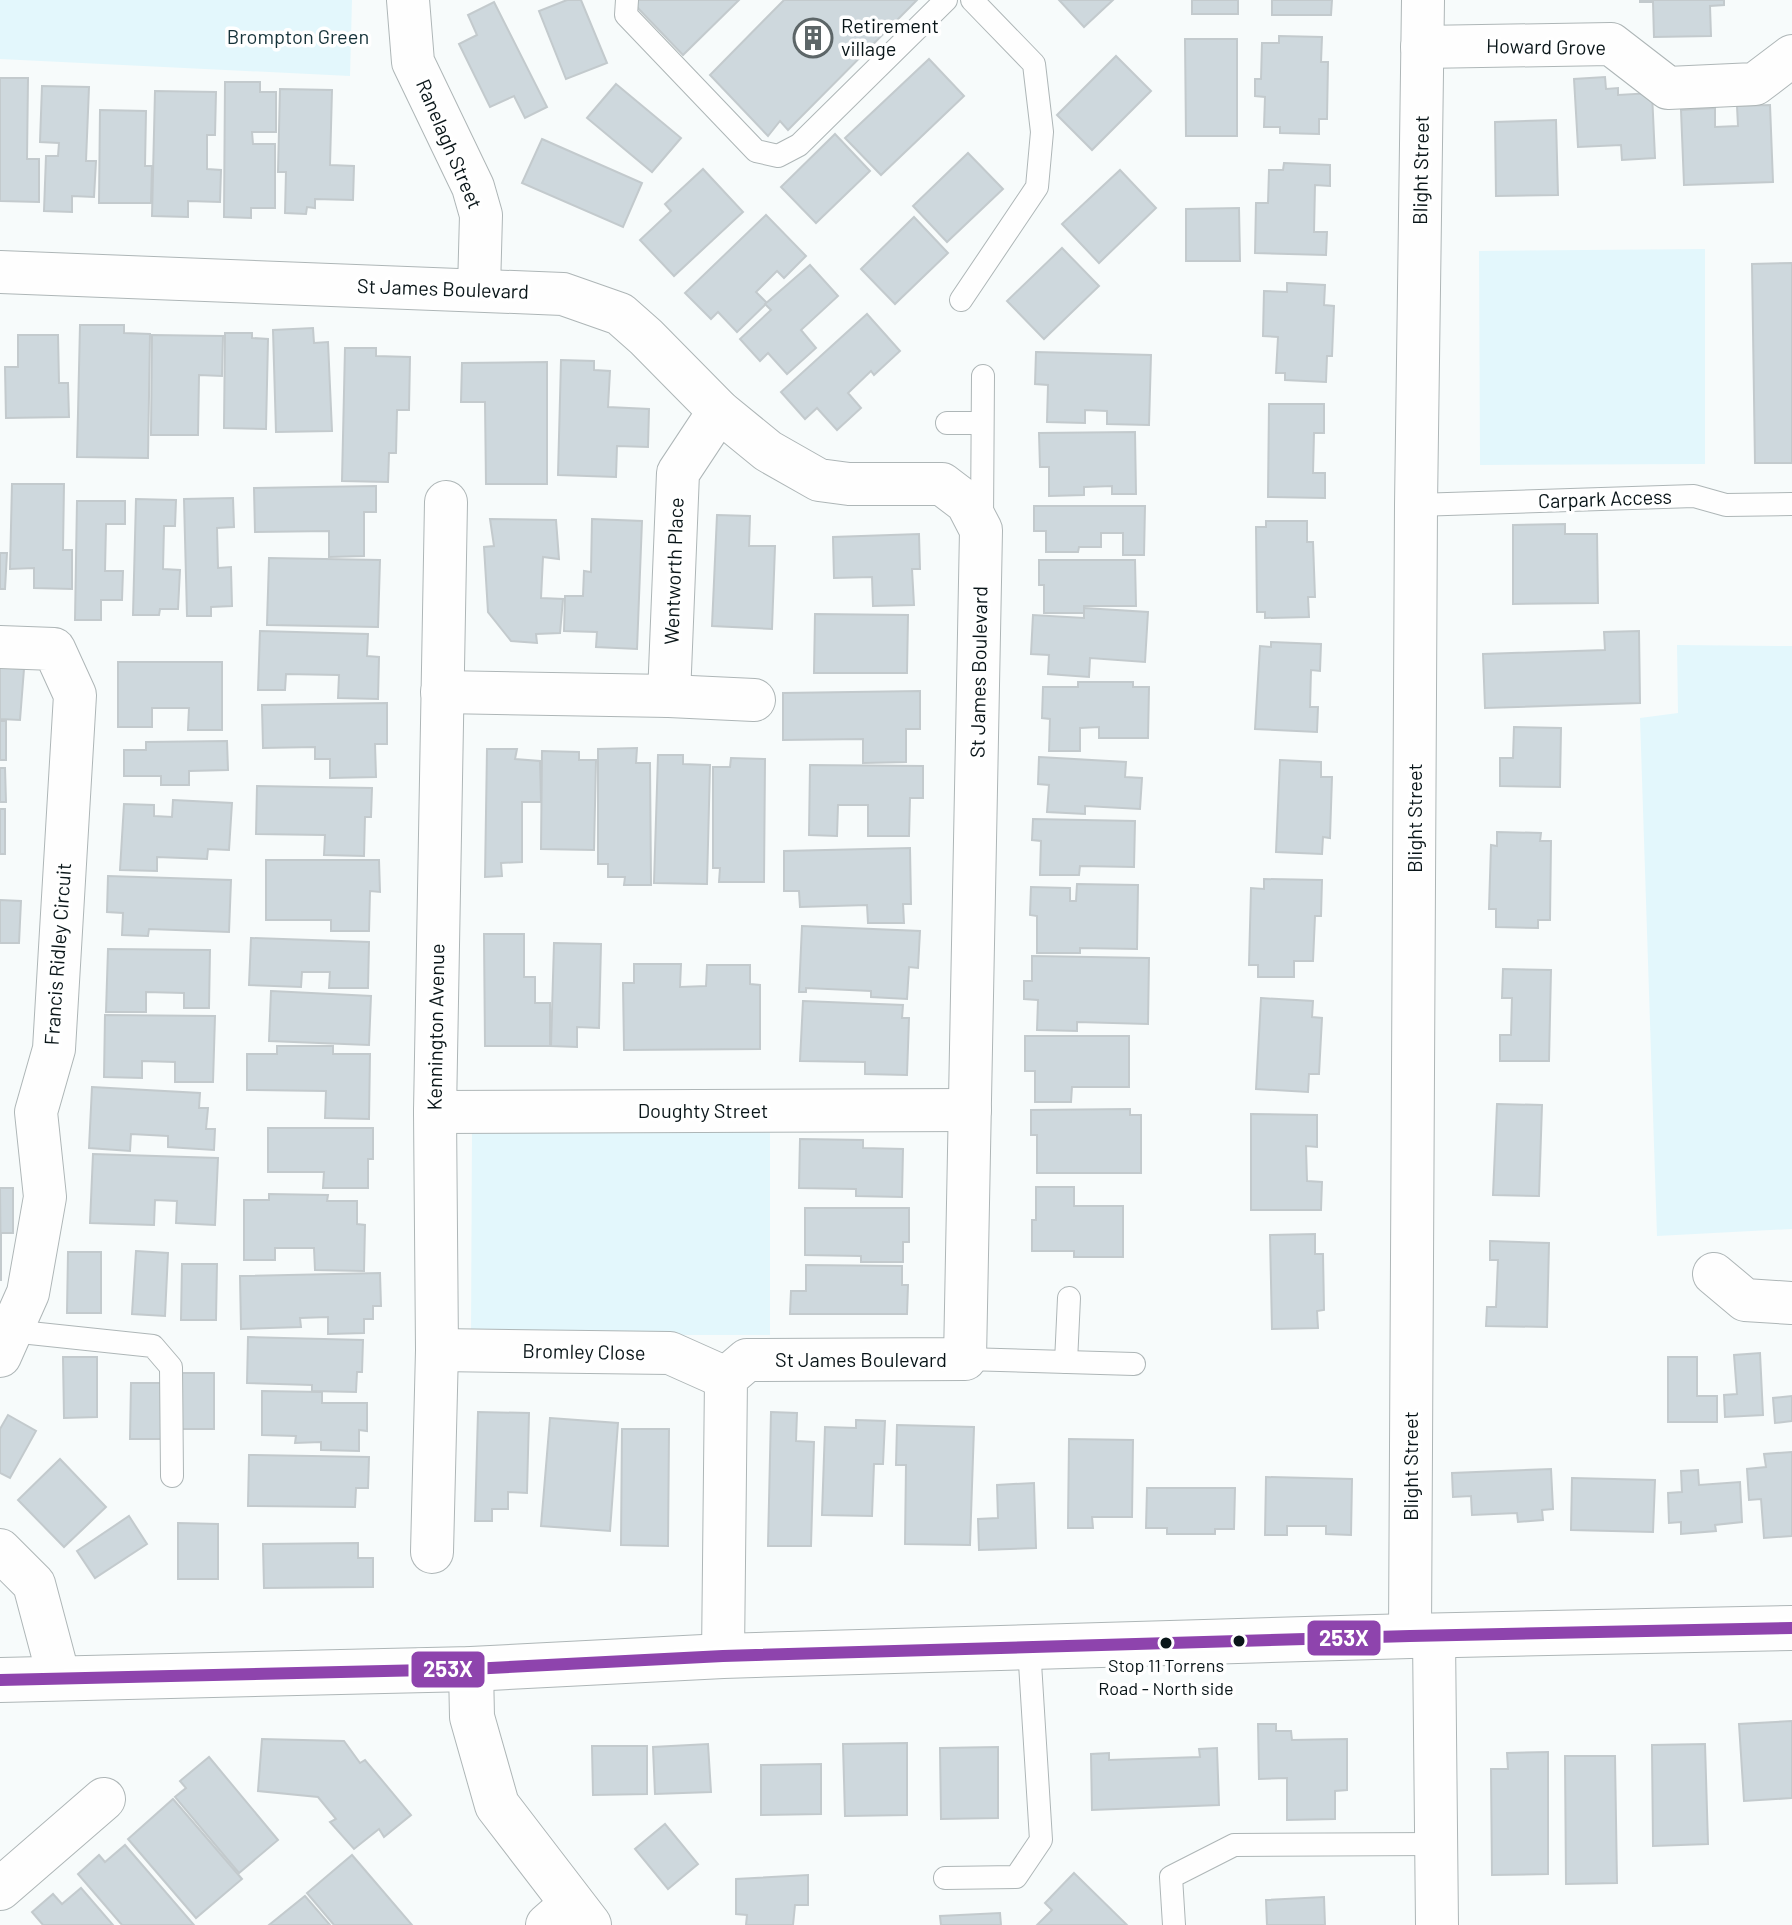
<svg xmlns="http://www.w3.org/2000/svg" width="1792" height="1925" font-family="Barlow,sans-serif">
  <rect width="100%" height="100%" fill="#f7fbfb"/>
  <!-- green -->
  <g fill="#e3f7fc">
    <path d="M0,0H352L350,76L0,59Z"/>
    <path d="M1705,249V464L1480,465L1479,251Z"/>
    <path d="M1677,645L1792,646V1229L1657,1236L1640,718L1678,713Z"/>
    <path d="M472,1128H770V1335H471Z"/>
  </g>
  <!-- building -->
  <g fill="#ced8dd" stroke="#c3cacd" stroke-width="2">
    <path d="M567,0H581L607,63L566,79L539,11Z"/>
    <path d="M637,0H739L683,55L633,3Z"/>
    <path d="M784,0H917L788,130L780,121L768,136L710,75Z"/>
    <path d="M1059,0H1113L1084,27Z"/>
    <rect x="1192" y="0" width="46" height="14"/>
    <path d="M1272,0H1332L1331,15H1272Z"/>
    <path d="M1640,0H1724V5L1710,6L1711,36L1654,37L1653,2H1640Z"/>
    <path d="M494,2L547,107L525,118L514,96L490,107L459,44L477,35L468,15Z"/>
    <path d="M1279,36L1322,37L1321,62H1328L1327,119H1319V134L1280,133V127H1264L1265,97L1255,96V79H1261L1262,43H1279Z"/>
    <path d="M1185,39H1237V136H1186Z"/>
    <path d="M1116,56L1151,91L1092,150L1057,115Z"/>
    <path d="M929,59L964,96L881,175L845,138Z"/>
    <path d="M1605,77L1606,89L1618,88V95L1652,93L1655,158L1622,160L1621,145L1578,147L1574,79Z"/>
    <path d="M0,78H28L27,159H39V202L0,201Z"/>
    <path d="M225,82H260V92H276V132H252L253,144H275V208H251V218L224,217Z"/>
    <path d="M616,84L681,138L652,172L587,118Z"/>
    <path d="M42,86L89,87L86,161H96L94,197L72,196V212L44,211L46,156H58L59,143L40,142Z"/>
    <path d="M280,89L332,90L330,165L354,166L353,200L315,199V208L307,207L306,214L285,213L286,172H278Z"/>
    <path d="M155,91L216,92L215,135H207V169L221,170L220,202L188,201V217L152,216Z"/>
    <path d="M1770,105L1773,182L1684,185L1681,110L1715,108V127L1738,126L1737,106Z"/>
    <path d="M100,110L146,111L145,166H152L151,203H99Z"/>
    <path d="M1556,120L1558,195L1496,196L1495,122Z"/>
    <path d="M835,134L870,171L816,223L781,187Z"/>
    <path d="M542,139L642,183L623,227L522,183Z"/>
    <path d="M968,153L1003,189L947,242L913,206Z"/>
    <path d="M1284,163L1330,165V186L1315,185L1314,232H1327L1326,255L1255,253L1256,203H1268L1269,170H1283Z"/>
    <path d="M703,169L743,212L674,276L640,240L671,211L665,204Z"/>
    <path d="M1120,170L1156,208L1099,263L1062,224Z"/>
    <path d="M1239,208L1240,261H1186V209Z"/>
    <path d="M766,215L806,256L784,278L777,271L756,292L767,303L737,332L718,312L711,319L685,293Z"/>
    <path d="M914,217L948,253L895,304L861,269Z"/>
    <path d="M1062,248L1099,286L1044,339L1007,301Z"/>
    <path d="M1792,263V463H1755L1752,264Z"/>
    <path d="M810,265L838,296L801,330L816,348L787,374L768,353L760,361L740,339L771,310L765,304Z"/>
    <path d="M1287,283L1325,285L1324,305L1334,306L1332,356H1327L1326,382L1285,380V373H1276L1278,337L1263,336L1264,291L1287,292Z"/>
    <path d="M867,314L900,351L874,375L871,371L848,393L861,408L837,430L817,408L805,419L781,392Z"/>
    <path d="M80,325H124V333L150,334L148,458L77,457Z"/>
    <path d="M313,328L314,343L328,342L332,431L276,432L273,330Z"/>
    <path d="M225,333H252V338L268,339L266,429L224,428Z"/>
    <path d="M18,335H58L59,383H68L69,417L6,418L5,367H18Z"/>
    <path d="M152,335L223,336L222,376L199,375L198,435H151Z"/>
    <path d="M345,348H376V356L410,357L409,410H397L396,453H389L388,482L342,481Z"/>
    <path d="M1036,352L1151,355L1149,425L1107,424V411L1085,410V423L1047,422L1048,385L1035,384Z"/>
    <path d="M561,360L594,361V370L610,371L608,407L649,409L648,447L617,446L616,477L558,475Z"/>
    <path d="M547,362V484H486L485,402H461L462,363Z"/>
    <path d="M1269,404H1324V433H1314L1313,473H1325V498L1268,497Z"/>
    <path d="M1135,432L1136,494H1112V486L1084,487V495L1049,496V467H1040L1039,433Z"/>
    <path d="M12,484H64L63,550H72V589L34,588V568L10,569Z"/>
    <path d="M376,486V512H364V556L329,557V531L255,532L254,488Z"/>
    <path d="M233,498L234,527L217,528L218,568L231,567L232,606L211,607V616H187L184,499Z"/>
    <path d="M136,499L176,500L175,526H164L163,569L180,570L178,609H160L159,615H133Z"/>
    <path d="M77,501H125V524H106L105,571H123L122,600H101V620H75Z"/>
    <path d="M1034,506H1145L1144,555H1123V533H1101V547H1079L1078,552H1046V531H1034Z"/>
    <path d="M717,515L750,516L749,546H775L772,629L712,626Z"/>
    <path d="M490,519L556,520L559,559L543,557L541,598L563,599L560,633L536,634L537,643L511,641L488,612L484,547L494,546Z"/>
    <path d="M592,519L642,521L637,649L596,647L597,632L564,631L565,596H583L584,571L591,572Z"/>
    <path d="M1266,521H1307V542H1313L1315,597H1308L1309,617L1265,618V612H1257L1256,527H1266Z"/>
    <path d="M1565,524V534H1597L1598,603L1513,604V525Z"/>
    <path d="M919,534L920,569H912L914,605L873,606L872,577L834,578L833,537Z"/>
    <path d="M0,553H7L5,589H0Z"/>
    <path d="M269,558L380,560L378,627L267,625Z"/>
    <path d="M1039,560H1135L1136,606H1084V613H1044V585H1039Z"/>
    <path d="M1084,608L1148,612L1145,662L1090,658L1089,677L1048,674L1049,655L1031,654L1033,615L1084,618Z"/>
    <path d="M815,614L908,615L907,673H814Z"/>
    <path d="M260,631L368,634L367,656L379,657L378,699L338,698L339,675L286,674L285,690H258Z"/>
    <path d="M1639,631L1640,703L1485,708L1483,654L1605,650L1604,632Z"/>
    <path d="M1271,642L1321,644L1320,671L1311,670L1310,707H1318L1317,732L1255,729L1260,646L1271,647Z"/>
    <path d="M118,662H222V730H188L189,708H152V727H118Z"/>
    <path d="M0,667L24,669L20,720L0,719Z"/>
    <path d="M1078,682H1133V687H1149L1148,738H1099V727L1080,728V751H1049L1050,719L1042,718L1043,687H1078Z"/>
    <path d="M920,691V729H906V762L863,763V739L783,740V693Z"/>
    <path d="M387,703V744H375L376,777L330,778V759H315V747L263,748L262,705Z"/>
    <rect x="0" y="721" width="6" height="39"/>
    <path d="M1514,727L1561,728L1560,787L1500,786V758H1513Z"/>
    <path d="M227,741L228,770L189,771V785H161V776H124V750H146V742Z"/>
    <path d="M637,748L636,763H650L651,885H624L625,877H608V864H598V749Z"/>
    <path d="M487,749H517L515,759L540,761L541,802H522V862L501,863L502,876L485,877Z"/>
    <path d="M542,751L579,752V760H596L594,850L541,849Z"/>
    <path d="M658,755H683V764L710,765L707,884L654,883Z"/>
    <path d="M1039,757L1126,762L1125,777L1142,778L1140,809L1085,806V814L1047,812L1049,785L1038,784Z"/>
    <path d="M731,758L765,759L764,882H719L720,868H713V767H730Z"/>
    <path d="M1280,760L1321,762V777H1332L1330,838L1323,837L1322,854L1276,852Z"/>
    <path d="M810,765L923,766V798H910L909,836H868V805H838L837,836L809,835Z"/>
    <path d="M0,768H5L6,802H0Z"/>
    <path d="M257,786L372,788L371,817H365L364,856L324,855L325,835L256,834Z"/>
    <path d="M173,800L232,803L229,850L208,849L207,859L157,857V871L120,870L124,804L154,805V816L172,817Z"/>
    <rect x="0" y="809" width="5" height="45"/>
    <path d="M1033,819L1135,821L1134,867L1080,866L1079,875H1040L1041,841L1032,840Z"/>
    <path d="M1497,832L1541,833L1540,841H1551L1550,920H1538V928L1496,927V909H1489L1491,845L1497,846Z"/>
    <path d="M910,848L911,904H903L904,923H868L867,905L800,907L799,891H784V851Z"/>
    <path d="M266,860H379L380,892L370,891L369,931H331V920H266Z"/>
    <path d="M108,876L231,880L229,932L149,929L148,936L122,935L123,913L107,912Z"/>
    <path d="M1264,879L1322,880L1321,916H1315L1313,961H1294V977H1258V965H1249L1251,888L1264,889Z"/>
    <path d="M1077,884L1138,885L1137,949L1080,948V953H1037V916L1030,915L1031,887L1070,888V901H1076Z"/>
    <path d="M0,900L21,901L19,943H0Z"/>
    <path d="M802,926L920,931L918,968L909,967L907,999L871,997V991L806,988V992H799Z"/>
    <path d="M484,934H524V977H535V1003H550V1046H485Z"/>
    <path d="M251,938L369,942L368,988H329L330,972H302L301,987L249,985Z"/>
    <path d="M554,943L601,944L599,1028L577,1027V1047L551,1046Z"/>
    <path d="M108,949L210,950L209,1008H184V993L146,992V1012H106Z"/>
    <path d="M1032,956L1149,958L1148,1024L1077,1022V1031L1037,1030L1038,1000L1024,999V981H1032Z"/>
    <path d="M634,964H681L680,987L706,986L707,965H750V984L760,985V1049L624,1050L623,983H634Z"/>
    <path d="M1503,969L1551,970L1549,1061H1500V1035H1511L1512,998H1502Z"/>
    <path d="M271,991L371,996L369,1045L269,1041Z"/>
    <path d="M1261,998L1313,1001L1312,1017L1322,1018L1319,1074H1309L1308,1092L1256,1089Z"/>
    <path d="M803,1001L903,1005L902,1018H909L907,1075L865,1074V1062L800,1061Z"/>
    <path d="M105,1015L215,1016L213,1082H175V1062L142,1061V1078L104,1077Z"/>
    <path d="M1025,1036H1129V1087H1072L1071,1102H1035V1071H1025Z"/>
    <path d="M277,1046H333V1054H370L369,1119L325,1118L326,1091L247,1090V1054H277Z"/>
    <path d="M92,1087L200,1093L199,1108H208L206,1129H215L214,1150L168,1147V1136L131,1134L130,1151L89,1148Z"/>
    <path d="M1497,1104L1542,1105L1539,1196L1493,1195Z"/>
    <path d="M1130,1109V1115H1141V1173H1037V1135H1031V1110Z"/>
    <path d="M1251,1114L1317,1115V1147L1306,1146L1307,1181L1322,1182L1321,1210H1251Z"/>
    <path d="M268,1128H373V1159H368V1188H323L324,1172H268Z"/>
    <path d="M800,1139L863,1140V1148L903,1149L902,1197L856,1196V1189L799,1188Z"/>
    <path d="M93,1154L218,1158L215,1225L176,1223L177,1201L155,1200L154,1225L90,1223Z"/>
    <path d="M1036,1187H1074V1206H1123V1257H1074V1251H1032V1220H1036Z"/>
    <path d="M0,1188H13V1233H1V1281Z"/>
    <path d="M269,1194L328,1195L327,1201H357V1224L365,1225L364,1271L315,1270L314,1248H275V1260H244V1200H269Z"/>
    <path d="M805,1208H909V1242H903V1262H861V1256L805,1255Z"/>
    <path d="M1315,1234V1254H1323L1324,1310L1317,1311L1318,1328L1272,1329L1270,1235Z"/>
    <path d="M1490,1241L1549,1243L1547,1327L1486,1326L1487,1307H1496L1498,1260H1490Z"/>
    <path d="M136,1251L168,1253L165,1316L132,1314Z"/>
    <path d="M68,1252H101V1313H67Z"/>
    <path d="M182,1264H217L216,1320H181Z"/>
    <path d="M806,1265L902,1266V1285H908L907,1314H790L791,1291H806Z"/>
    <path d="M380,1273L381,1306H373V1319H364V1333L328,1334V1317L300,1318L301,1327L241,1329L240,1276Z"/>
    <path d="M248,1337L363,1340L362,1372H357L356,1392L312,1391V1385L247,1383Z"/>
    <path d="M1760,1353L1763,1415L1725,1417L1724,1395L1737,1394L1734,1355Z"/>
    <path d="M63,1357H97V1417L64,1418Z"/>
    <path d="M1668,1357H1697V1396H1717V1422H1668Z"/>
    <path d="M181,1373H214V1429H180Z"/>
    <path d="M131,1383H163L162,1439H130Z"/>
    <path d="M262,1391L322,1392V1403H367V1431L359,1430V1451L321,1450V1442L295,1443L296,1436L262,1435Z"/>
    <path d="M1792,1396V1421L1775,1423L1773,1398Z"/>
    <path d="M478,1412L529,1413L527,1493L508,1492V1509H492V1521H475Z"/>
    <path d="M771,1412L797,1413L796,1441L814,1442L811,1546H768Z"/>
    <path d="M8,1415L36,1431L10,1478L0,1473V1429Z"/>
    <path d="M550,1418L618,1423L610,1531L541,1526Z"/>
    <path d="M856,1420L885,1421L883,1464H874L872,1516L822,1515L825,1427L856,1428Z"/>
    <path d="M897,1425L974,1427L970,1545L905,1544L906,1465H896Z"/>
    <path d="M622,1429H669L668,1546L621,1545Z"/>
    <path d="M1069,1439L1133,1440L1132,1517H1092L1093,1528H1068Z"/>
    <path d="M1792,1452V1536L1764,1538L1761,1499L1749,1500L1747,1469L1766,1467L1764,1454Z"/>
    <path d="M249,1455L369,1457L368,1488H356L355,1507L248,1506Z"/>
    <path d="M60,1459L106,1507L64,1547L18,1500Z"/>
    <path d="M1551,1469L1553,1509L1542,1510L1543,1520L1518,1522L1517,1513L1472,1515L1471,1496L1453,1497L1452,1473Z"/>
    <path d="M1698,1470L1699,1485L1740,1482L1742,1522L1715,1525L1716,1531L1681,1534V1522L1669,1523L1668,1493L1682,1492L1681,1471Z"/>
    <path d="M1266,1477L1352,1479L1351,1535L1326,1534V1526H1287V1535H1265Z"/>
    <path d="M1572,1478L1655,1480L1653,1532L1571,1530Z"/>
    <path d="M1034,1483L1036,1548L979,1550L978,1519L998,1518L997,1485Z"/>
    <path d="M1147,1488H1235L1234,1529H1215V1534H1167V1528H1146Z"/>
    <path d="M129,1516L147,1544L95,1578L77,1551Z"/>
    <path d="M178,1523L218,1524V1579H178Z"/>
    <path d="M358,1543V1558H373V1587L264,1588L263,1544Z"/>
    <path d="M1792,1721V1798L1744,1801L1739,1724Z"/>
    <path d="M1258,1724H1276V1731H1291L1292,1740L1347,1739V1790L1335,1791V1819L1287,1820V1778L1259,1779Z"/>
    <path d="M262,1739L344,1741L360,1763L365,1760L411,1815L384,1837L379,1829L354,1849L330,1822L336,1819L318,1797L258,1791Z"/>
    <path d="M907,1743V1815L845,1816L843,1744Z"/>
    <path d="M708,1744L711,1792L655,1794L653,1747Z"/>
    <path d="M1705,1744L1708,1844L1653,1846L1652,1745Z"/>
    <path d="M592,1746H647V1794L593,1795Z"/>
    <path d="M998,1747V1818L941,1819L940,1748Z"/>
    <path d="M1217,1748L1219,1805L1092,1810L1091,1754L1109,1753V1760L1200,1757L1199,1749Z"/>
    <path d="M1548,1752V1874L1492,1875L1491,1769H1508L1507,1753Z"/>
    <path d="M1565,1756H1615L1617,1883L1566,1884Z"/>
    <path d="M209,1757L278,1840L239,1873L175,1797L186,1788L180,1781Z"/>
    <path d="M821,1764V1814L761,1815V1765Z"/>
    <path d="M173,1799L242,1879L196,1918L128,1839Z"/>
    <path d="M665,1824L698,1864L668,1889L635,1849Z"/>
    <path d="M125,1845L194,1925H122L78,1874L99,1855L105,1862Z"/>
    <path d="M352,1855L412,1925H334L307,1893Z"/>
    <path d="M1074,1873L1127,1925H1037L1052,1910L1045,1903Z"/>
    <path d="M808,1875V1905H795L793,1925H746L747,1915L736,1914V1879Z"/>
    <path d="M81,1888L113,1925H43L32,1912L53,1894L62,1904Z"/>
    <path d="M305,1896L330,1925H269Z"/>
    <path d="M1324,1897L1325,1925H1267L1266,1900Z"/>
    <path d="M1000,1913L1001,1925H941L940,1916Z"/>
  </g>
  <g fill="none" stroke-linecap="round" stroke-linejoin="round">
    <!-- lane casing -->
    <g stroke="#aeb6b7" stroke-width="24">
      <g id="lane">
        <path d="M627,0L626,15L756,151L778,156L799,145L946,0"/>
        <path d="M961,300L1037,187L1042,132L1034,64L972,0"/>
        <path d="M947,423H982"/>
        <path d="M1416,505L1694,496L1726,505L1792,504"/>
        <path d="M982,519L983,376"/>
        <path d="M11,1331L153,1346L171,1367L172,1476"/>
        <path d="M965,1359L1134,1364"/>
        <path d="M1066,1362L1069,1298"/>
        <path d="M945,1878L1016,1877L1041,1840L1029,1647"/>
        <path d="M1174,1925L1171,1877L1234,1845L1437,1844"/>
      </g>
    </g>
    <!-- street casing -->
    <g stroke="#aeb6b7" stroke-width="44">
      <g id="street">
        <path d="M408,0L413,62L473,187L481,215L479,289"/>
        <path d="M1422,47L1611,44L1668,88L1755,84L1792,56"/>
        <path d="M0,272L563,294L620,314L646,337L719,411L768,451L819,480L849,484H942L967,503L981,530L965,1359L747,1360L726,1378L723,1656"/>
        <path d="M0,647L54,649L75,695L54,1049L36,1112L45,1197L28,1293L0,1356"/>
        <path d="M442,692L669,696L678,473L719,411"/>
        <path d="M669,696L754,700"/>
        <path d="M435,1112L970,1110"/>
        <path d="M1714,1274L1745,1300L1792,1303"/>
        <path d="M437,1350L670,1353L726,1378"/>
        <path d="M0,1550L34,1584L59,1678"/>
        <path d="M432,1552L437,1350L435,1112L446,502"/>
        <path d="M1410,1636L1416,505L1423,0"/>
        <path d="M1434,1637L1437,1925"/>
        <path d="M0,1889L104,1799"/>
        <path d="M547,1925L571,1904"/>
      </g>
    </g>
    <!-- secondary casing -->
    <g stroke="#aeb6b7" stroke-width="46">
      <g id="secondary">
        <path d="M471,1669L472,1717L497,1805L589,1925"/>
        <path d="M0,1680L471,1669L723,1656L1410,1636L1792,1628"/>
      </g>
    </g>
    <!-- lane -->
    <use href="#lane" stroke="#fefefe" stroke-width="22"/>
    <!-- street -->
    <use href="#street" stroke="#fefefe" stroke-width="42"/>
    <!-- secondary -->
    <use href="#secondary" stroke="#fefefe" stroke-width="44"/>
    <!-- bus-1 casing -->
    <g stroke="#fff" stroke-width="18">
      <path id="bus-1" d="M0,1680L471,1669L723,1656L1410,1636L1792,1628"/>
    </g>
    <!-- bus-1 -->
    <use href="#bus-1" stroke="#8e44ad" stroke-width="12"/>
  </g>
  <!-- icons -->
  <defs>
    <g id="building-ring" transform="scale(2)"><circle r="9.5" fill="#fff" stroke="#5d6668" stroke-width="1.5"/><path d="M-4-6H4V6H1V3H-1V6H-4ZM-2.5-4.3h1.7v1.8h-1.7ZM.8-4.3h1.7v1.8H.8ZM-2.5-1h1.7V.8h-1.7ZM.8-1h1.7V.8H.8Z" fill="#5d6668"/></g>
  </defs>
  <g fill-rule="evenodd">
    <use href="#building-ring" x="813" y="38"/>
  </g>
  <!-- markers -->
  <g fill="#0a1619" stroke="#fff" stroke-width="3">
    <circle cx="1239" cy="1641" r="7"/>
    <circle cx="1166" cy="1643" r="7"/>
  </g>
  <g text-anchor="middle" stroke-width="7" stroke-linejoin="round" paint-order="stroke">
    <!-- bus labels -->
    <g font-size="18" fill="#0a1619" stroke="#fff">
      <text x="1166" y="1672">Stop 11 Torrens<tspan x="1166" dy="23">Road - North side</tspan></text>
    </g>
    <!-- poi labels -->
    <g font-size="20" fill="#0a1619" stroke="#fff" text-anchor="start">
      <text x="841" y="33">Retirement<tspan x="841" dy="23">village</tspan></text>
    </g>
    <!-- park labels -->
    <g font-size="20" fill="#153239" stroke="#fff">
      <text x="298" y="44">Brompton Green</text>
    </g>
    <!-- street labels -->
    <g font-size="20" fill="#0a1619" stroke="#fff">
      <text transform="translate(1546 47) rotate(1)" y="7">Howard Grove</text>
      <text transform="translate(449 144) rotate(67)" y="7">Ranelagh Street</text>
      <text transform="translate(1421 170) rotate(-89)" y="7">Blight Street</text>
      <text transform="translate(443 289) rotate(2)" y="7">St James Boulevard</text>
      <text transform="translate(1605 499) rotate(-2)" y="7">Carpark Access</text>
      <text transform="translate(674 571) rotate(-88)" y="7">Wentworth Place</text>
      <text transform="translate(979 672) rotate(-89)" y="7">St James Boulevard</text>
      <text transform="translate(1415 818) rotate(-90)" y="7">Blight Street</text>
      <text transform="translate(58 954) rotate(-86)" y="7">Francis Ridley Circuit</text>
      <text transform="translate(436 1027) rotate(-89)" y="7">Kennington Avenue</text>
      <text x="703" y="1118">Doughty Street</text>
      <text transform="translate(584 1352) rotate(1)" y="7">Bromley Close</text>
      <text x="861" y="1367">St James Boulevard</text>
      <text transform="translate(1411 1466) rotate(-90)" y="7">Blight Street</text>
    </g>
  </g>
  <g stroke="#fff" stroke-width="3">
    <rect x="1306" y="1619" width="76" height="38" rx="8" fill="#8e44ad"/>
    <rect x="410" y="1650" width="76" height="39" rx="8" fill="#8e44ad"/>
  </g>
  <g font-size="22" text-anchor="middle" font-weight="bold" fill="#fff">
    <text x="1344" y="1646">253X</text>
    <text x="448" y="1677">253X</text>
  </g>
</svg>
